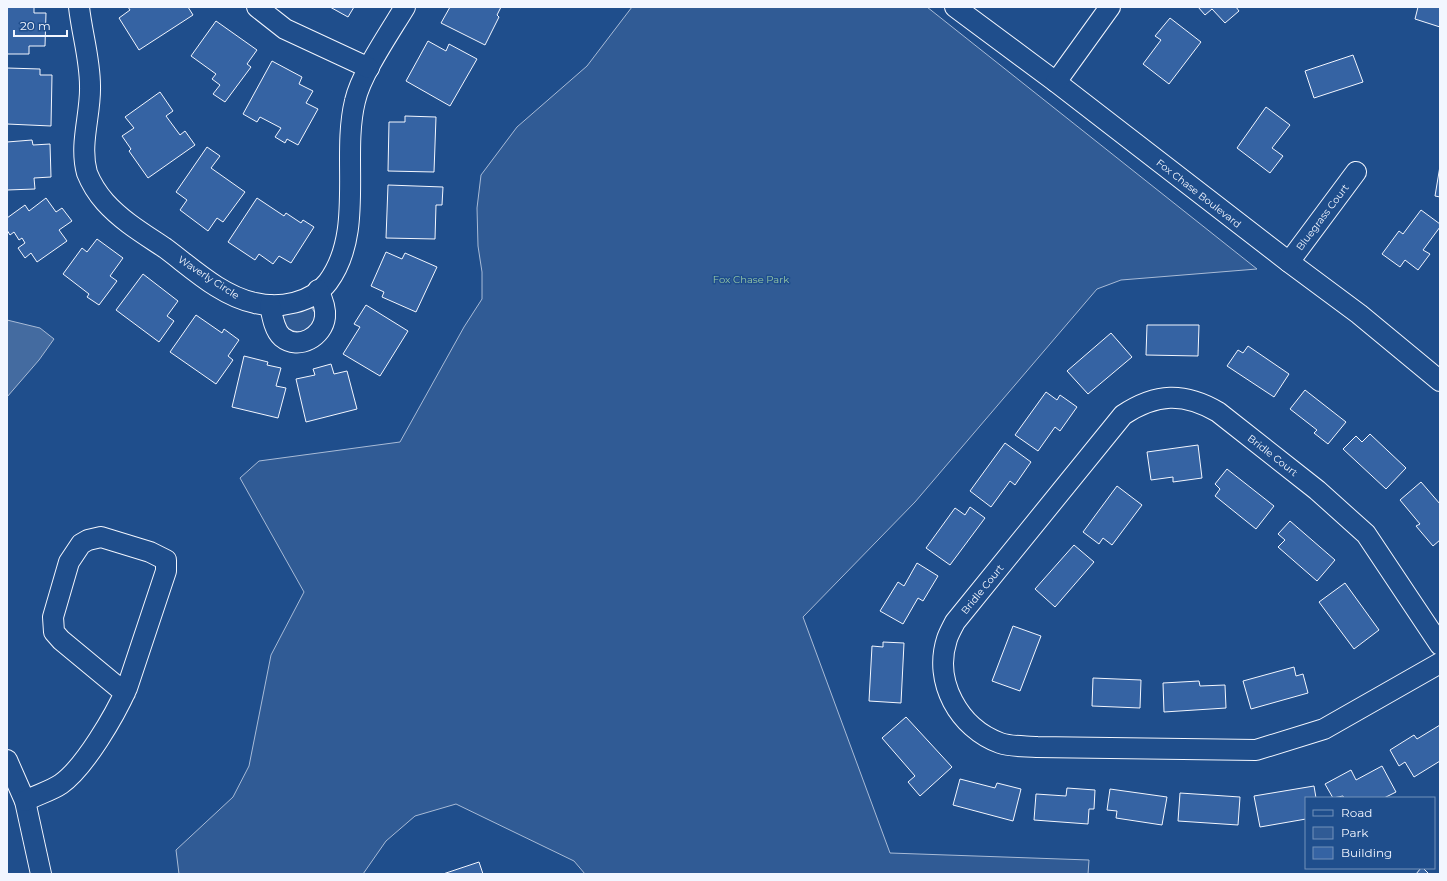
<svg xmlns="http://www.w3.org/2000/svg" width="1447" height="881" font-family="Montserrat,sans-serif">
  <rect width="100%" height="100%" fill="#1f4e8c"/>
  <!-- green -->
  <g fill="#305b95" stroke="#a8bbd7">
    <path d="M632,7H927L1257,269L1121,280L1097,289L915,502L803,617L890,853L1089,860L1088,874H585L574,861L456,804L415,816L386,841L363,874H179L176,850L233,797L249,766L271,655L304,592L240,478L259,461L400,442L464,327L482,299V272L478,246L477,208L481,175L517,127L587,66Z"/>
    <path d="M308,306L312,308L316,315L312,327C301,333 294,334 284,325L281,314Z"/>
  </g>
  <!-- water -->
  <path fill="#446ba0" stroke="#a8bbd7" d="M7,320L40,328L54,339L39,360L7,397Z"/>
  <!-- building -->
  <g fill="#3563a3" stroke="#f2f6ff">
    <path d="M7,7H34V13H46L45,46H29V54H7Z"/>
    <path d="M128,7H188L193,15L139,50L119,18L130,10Z"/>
    <path d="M330,7H354L348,17Z"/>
    <path d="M450,7H501L497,15L499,17L485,45L441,23Z"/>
    <path d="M1198,7H1236L1239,11L1225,23L1212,9L1205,15Z"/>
    <path d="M1418,7H1440V27L1415,19Z"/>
    <path d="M1170,18L1201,42L1169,84L1143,64L1161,40L1155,36Z"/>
    <path d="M216,21L257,50L247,64L251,67L225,102L213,94L220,85L212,79L216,74L191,56Z"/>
    <path d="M428,41L446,51L449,44L477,59L450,106L406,81Z"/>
    <path d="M1353,55L1363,82L1314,98L1305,71Z"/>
    <path d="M272,61L302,77L299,84L313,91L306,103L318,109L298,145L287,139L285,143L275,137L281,128L260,117L257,122L243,114Z"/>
    <path d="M7,68L40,69V75H52L51,126L7,124Z"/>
    <path d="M160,92L173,111L166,116L180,135L185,131L195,145L148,178L129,151L131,149L122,136L134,128L125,117Z"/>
    <path d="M1266,107L1290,125L1272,148L1283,156L1270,173L1237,148Z"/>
    <path d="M405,116L436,117L434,172L388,171L389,122H405Z"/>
    <path d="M32,140L33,145L50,144L51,177L34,178L35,189L7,190V142Z"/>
    <path d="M207,147L220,156L211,168L245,192L223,222L217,218L208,231L180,210L187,200L176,192Z"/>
    <path d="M1440,166V197L1435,196Z"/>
    <path d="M388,185L443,187L442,205H436L435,239L386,238Z"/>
    <path d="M46,198L56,212L62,208L72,221L59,230L67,241L37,262L31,253L25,258L18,248L25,243L22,238L19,240L14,232L10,235L7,230V218L25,205L29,211Z"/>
    <path d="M257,198L284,216L286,213L301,223L303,220L314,227L291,263L279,256L273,264L259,254L255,260L228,242Z"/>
    <path d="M1421,210L1440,224V227L1423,250L1430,254L1418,270L1405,260L1400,267L1382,254L1399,231L1403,234Z"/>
    <path d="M97,239L123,258L110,276L117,281L99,305L87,297L89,294L63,274L82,248L87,252Z"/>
    <path d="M386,252L402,259L405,253L437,267L416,312L382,297L384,292L371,286Z"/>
    <path d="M143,274L178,301L167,316L174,321L159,342L116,310Z"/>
    <path d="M366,305L408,331L380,376L343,354L360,327L354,324Z"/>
    <path d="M196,315L222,333L224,329L239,340L228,356L233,360L216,384L170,352Z"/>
    <path d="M1147,325H1199L1198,356L1146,355Z"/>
    <path d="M1111,333L1132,357L1088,394L1067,371Z"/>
    <path d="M1248,346L1289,374L1274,397L1227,366L1238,350L1243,353Z"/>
    <path d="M244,356L268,362L267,365L281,368L276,386L286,388L278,418L232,407Z"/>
    <path d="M331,364L334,374L347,371L357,409L306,422L296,379L315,375L313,369Z"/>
    <path d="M1305,390L1346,422L1328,444L1314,433L1317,430L1290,409Z"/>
    <path d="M1046,392L1057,400L1060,395L1077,407L1060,431L1055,427L1038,451L1015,435Z"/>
    <path d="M1370,434L1406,468L1386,489L1343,449L1356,436L1362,442Z"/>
    <path d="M1005,443L1031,462L1015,485L1010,481L991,507L970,491Z"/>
    <path d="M1198,445L1202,478L1173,482V477L1151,480L1147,452Z"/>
    <path d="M1227,469L1274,506L1256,529L1215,496L1220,489L1215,484Z"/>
    <path d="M1421,482L1440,504V540L1433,546L1416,526L1420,524L1400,500Z"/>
    <path d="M1117,486L1142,505L1112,545L1103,538L1099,544L1083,532Z"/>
    <path d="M970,507L985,518L950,565L926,548L955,508L965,515Z"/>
    <path d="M1290,521L1335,560L1317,581L1278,547L1285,540L1278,534Z"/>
    <path d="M1074,545L1094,562L1055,607L1035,589Z"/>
    <path d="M917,563L938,576L923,601L918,598L903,624L880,611L898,582L904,586Z"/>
    <path d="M1345,583L1379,630L1354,649L1319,602Z"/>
    <path d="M1013,626L1041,636L1020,691L992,681Z"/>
    <path d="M883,642L904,643L901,703L869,701L872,646L883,647Z"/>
    <path d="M1294,667L1296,676L1303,674L1308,693L1251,709L1243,681Z"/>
    <path d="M1093,678L1141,680L1140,708L1092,706Z"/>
    <path d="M1199,681L1200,686L1225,685L1226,708L1164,712L1163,683Z"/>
    <path d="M906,717L952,767L920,796L908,782L915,776L882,738Z"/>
    <path d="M1440,725V761L1414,777L1405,762L1399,766L1390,750L1414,735L1417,739Z"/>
    <path d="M1382,766L1396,792L1384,798H1344L1343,796L1333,798L1325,784L1351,770L1356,780Z"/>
    <path d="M960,779L995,788L997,783L1021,789L1013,821L953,805Z"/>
    <path d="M1314,786L1316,798H1306V819L1260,827L1254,796Z"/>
    <path d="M1067,788L1095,790L1094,809H1089L1088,824L1034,820L1036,794L1066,796Z"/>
    <path d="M1110,789L1167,797L1162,825L1116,818L1117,811L1107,810Z"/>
    <path d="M1180,793L1240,797L1238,825L1178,821Z"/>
    <path d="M479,862L483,874H443Z"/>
    <path d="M1421,868H1423L1429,874H1416Z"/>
  </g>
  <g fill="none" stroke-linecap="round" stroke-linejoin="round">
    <!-- minor casing -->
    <g stroke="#f2f6ff" stroke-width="22">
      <g id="minor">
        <path d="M79,7C82,34 90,59 90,86C91,114 79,144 87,173C91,183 98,194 105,202C122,221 144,234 165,248C192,268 221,296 255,303C279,309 312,303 328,282C365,232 341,158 355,101C361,74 390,32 405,7"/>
        <path d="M257,7L285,29L369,68"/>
        <path d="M955,7L1056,82L1289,262L1359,314L1440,381"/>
        <path d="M1056,82L1110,7"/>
        <path d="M1289,262L1356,172"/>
        <path d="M270,305C272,315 274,330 282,337C299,351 323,336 325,317C326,308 322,298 318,290"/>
        <path d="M1440,645L1366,534L1317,490L1218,412C1184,392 1156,393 1123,415L955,622C952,628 949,633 947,639C933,682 959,728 1000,743C1011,747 1026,746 1037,747L1256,750L1324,729L1440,663"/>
        <path d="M7,760L25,801L41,874"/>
        <path d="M25,801C36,795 51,791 61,784C85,767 115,715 127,688L166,571V560L150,552L101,537L88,540L81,544L69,562L53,617L54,632L61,640L125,693"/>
      </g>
    </g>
    <!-- minor -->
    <use href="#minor" stroke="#1f4e8c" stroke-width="20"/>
  </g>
  <g text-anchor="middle" stroke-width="3" stroke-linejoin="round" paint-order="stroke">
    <!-- street labels -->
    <g font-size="10" fill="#f2f6ff" stroke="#1f4e8c">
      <text transform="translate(1199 193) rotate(38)" y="4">Fox Chase Boulevard</text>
      <text transform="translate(1322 217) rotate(-53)" y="4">Bluegrass Court</text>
      <text transform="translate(209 277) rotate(33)" y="4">Waverly Circle</text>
      <text transform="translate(1273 455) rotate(38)" y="4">Bridle Court</text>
      <text transform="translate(982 589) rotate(-51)" y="4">Bridle Court</text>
    </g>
    <!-- park labels -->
    <g font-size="10" fill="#97c8a6" stroke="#1f4e8c">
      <text x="751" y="283">Fox Chase Park</text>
    </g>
  </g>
  <!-- border -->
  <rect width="1447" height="881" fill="none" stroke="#f2f6ff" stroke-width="16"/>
  <!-- legend -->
  <rect x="1305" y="797" width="130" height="72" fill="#1f4e8c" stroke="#7391ba"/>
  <rect x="1313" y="810" width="20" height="6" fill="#1f4e8c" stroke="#7391ba"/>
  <text x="1341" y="817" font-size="12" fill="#f2f6ff">Road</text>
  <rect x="1313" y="827" width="20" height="12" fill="#305b95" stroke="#7391ba"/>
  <text x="1341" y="837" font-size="12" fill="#f2f6ff">Park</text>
  <rect x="1313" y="847" width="20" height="12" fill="#3563a3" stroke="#7391ba"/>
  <text x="1341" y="857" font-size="12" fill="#f2f6ff">Building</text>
  <!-- scale -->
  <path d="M14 30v6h53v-6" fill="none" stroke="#f2f6ff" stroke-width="2"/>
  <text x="20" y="30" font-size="12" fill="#f2f6ff" stroke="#1f4e8c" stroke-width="3" paint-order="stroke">20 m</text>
</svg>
